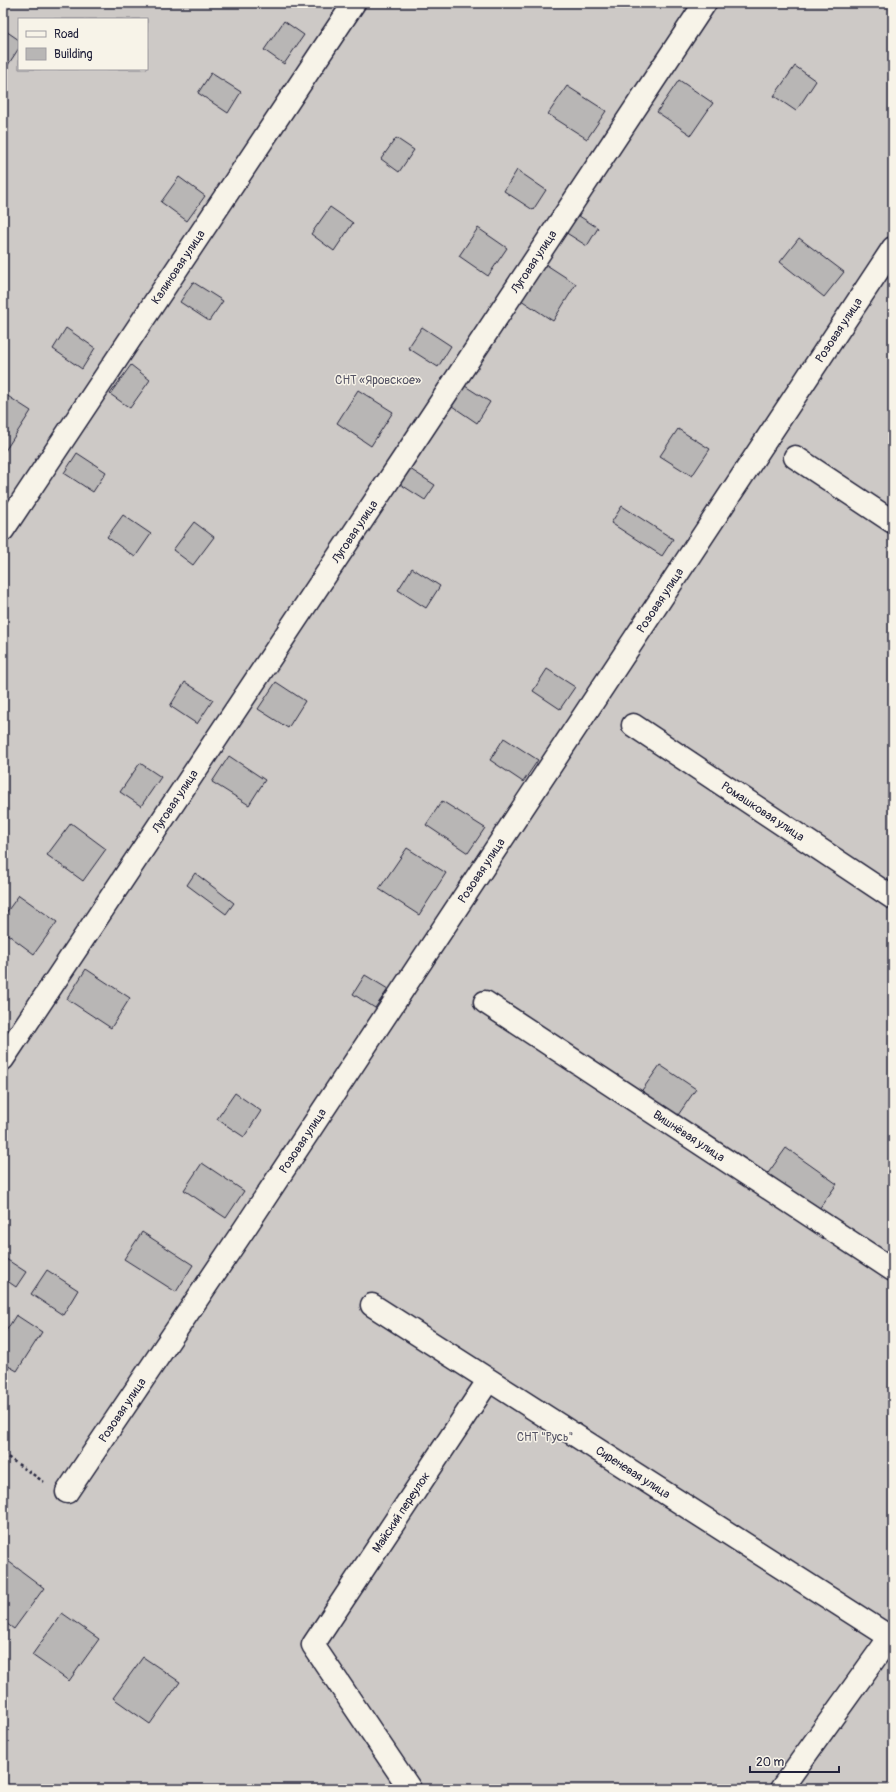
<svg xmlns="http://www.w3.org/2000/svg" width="896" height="1792" font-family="Pangolin,sans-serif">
  <rect width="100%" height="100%" fill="#eae6de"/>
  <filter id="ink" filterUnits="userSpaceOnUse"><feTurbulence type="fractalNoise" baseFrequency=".025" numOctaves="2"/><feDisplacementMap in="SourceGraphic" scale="8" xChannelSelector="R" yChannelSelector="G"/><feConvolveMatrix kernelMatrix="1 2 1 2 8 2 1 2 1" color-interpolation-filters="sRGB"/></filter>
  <g filter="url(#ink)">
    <!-- garden -->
    <path fill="#cdc9c6" stroke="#787680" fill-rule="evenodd" d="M3,3H893V1789H3ZM19,19H147V69H19Z"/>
    <!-- building -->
    <g fill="#b8b6b5" stroke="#22223b">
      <path d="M284,21L304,35L284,64L264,50Z"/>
      <path d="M3,29L19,40V48L4,71Z"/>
      <path d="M795,66L816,81L796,111L774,96Z"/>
      <path d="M211,73L241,92L228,113L198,93Z"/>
      <path d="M679,80L713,103L691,135L657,112Z"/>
      <path d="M567,86L606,111L587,139L548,114Z"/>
      <path d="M396,138L414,150L399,172L381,159Z"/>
      <path d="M517,170L546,190L533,210L504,191Z"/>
      <path d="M179,177L205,196L187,221L161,202Z"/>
      <path d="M330,207L353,223L334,251L311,234Z"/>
      <path d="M576,214L598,228L587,246L565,232Z"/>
      <path d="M478,228L507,248L488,276L459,256Z"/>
      <path d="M799,238L844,272L824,297L780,262Z"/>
      <path d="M542,262L576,284L553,321L518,298Z"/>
      <path d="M193,282L223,301L209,321L180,302Z"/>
      <path d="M422,327L451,346L438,367L408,348Z"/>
      <path d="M66,328L95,348L82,369L53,349Z"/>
      <path d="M131,365L150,380L130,408L110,394Z"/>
      <path d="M465,386L490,402L477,423L452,406Z"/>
      <path d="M358,390L393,412L371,446L337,423Z"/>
      <path d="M3,393L31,411L3,454Z"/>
      <path d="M678,429L710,449L692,476L660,456Z"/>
      <path d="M77,453L106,472L93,492L64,473Z"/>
      <path d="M410,469L435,485L425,500L400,484Z"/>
      <path d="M622,506L673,539L662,556L611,523Z"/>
      <path d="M123,515L151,534L135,557L107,537Z"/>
      <path d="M194,522L214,537L193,565L173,550Z"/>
      <path d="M412,568L440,586L426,608L398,590Z"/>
      <path d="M547,669L575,687L560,709L533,691Z"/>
      <path d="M185,682L213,700L197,724L170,706Z"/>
      <path d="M276,682L305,701L288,728L258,709Z"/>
      <path d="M504,738L538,760L523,782L490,760Z"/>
      <path d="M229,756L265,780L249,805L212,782Z"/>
      <path d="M140,763L161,777L141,806L120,792Z"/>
      <path d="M442,801L485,828L468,853L426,825Z"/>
      <path d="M71,823L106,849L83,881L47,855Z"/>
      <path d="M407,848L446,873L419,915L379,889Z"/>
      <path d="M195,873L234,903L226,914L187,885Z"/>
      <path d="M19,895L57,922L34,954L3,931V917Z"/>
      <path d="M86,969L130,998L111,1028L67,999Z"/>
      <path d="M365,975L388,989L375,1008L353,994Z"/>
      <path d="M660,1065L696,1089L676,1118L640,1093Z"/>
      <path d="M235,1093L261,1111L244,1137L217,1119Z"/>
      <path d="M786,1148L837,1184L816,1213L766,1176Z"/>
      <path d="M202,1163L244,1191L226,1218L184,1190Z"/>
      <path d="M142,1232L193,1265L176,1292L124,1259Z"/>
      <path d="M3,1257L26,1272L16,1287L3,1278Z"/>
      <path d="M47,1270L78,1290L63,1315L31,1294Z"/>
      <path d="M16,1315L42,1332L17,1371L3,1363V1336Z"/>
      <path d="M8,1561L44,1588L14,1629L3,1621V1568Z"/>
      <path d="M62,1613L99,1639L69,1681L32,1655Z"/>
      <path d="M143,1657L180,1682L150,1724L113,1698Z"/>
    </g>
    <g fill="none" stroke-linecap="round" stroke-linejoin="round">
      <!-- minor casing -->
      <g stroke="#22223b" stroke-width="25">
        <g id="minor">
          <path d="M795,457L893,522"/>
          <path id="s1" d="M3,530L354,3"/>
          <path id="s2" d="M633,725L893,898"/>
          <path id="s3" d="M485,1002L893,1270"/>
          <path id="s4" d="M3,1059L403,459L705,3"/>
          <path id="s5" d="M372,1305L893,1639"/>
          <path id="s6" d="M67,1492L245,1228L893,248"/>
          <path id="s7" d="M410,1789L313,1645L488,1381"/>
          <path d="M781,1789L890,1637"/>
        </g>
      </g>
      <!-- path -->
      <path stroke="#22223b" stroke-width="2.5" stroke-dasharray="3 3" stroke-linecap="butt" d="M3,1454L44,1482"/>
      <!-- minor -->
      <use href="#minor" stroke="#f7f3e8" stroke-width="22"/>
    </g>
  </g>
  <g text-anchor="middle" stroke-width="3" stroke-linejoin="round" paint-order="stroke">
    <!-- street labels -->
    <g font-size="12" fill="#22223b" stroke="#f7f3e8">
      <text dy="4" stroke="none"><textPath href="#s4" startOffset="958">Луговая улица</textPath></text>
      <text dy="4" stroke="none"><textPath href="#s1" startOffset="316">Калиновая улица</textPath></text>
      <text dy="4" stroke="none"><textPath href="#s6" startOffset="1395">Розовая улица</textPath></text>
      <text dy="4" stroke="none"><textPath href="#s4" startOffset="634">Луговая улица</textPath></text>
      <text dy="4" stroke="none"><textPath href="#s6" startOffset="1071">Розовая улица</textPath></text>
      <text dy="4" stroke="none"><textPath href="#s4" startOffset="310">Луговая улица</textPath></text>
      <text dy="4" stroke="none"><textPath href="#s2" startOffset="156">Ромашковая улица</textPath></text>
      <text dy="4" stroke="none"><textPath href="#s6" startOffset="747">Розовая улица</textPath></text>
      <text dy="4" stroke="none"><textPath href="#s3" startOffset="244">Вишнёвая улица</textPath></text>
      <text dy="4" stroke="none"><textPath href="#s6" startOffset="423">Розовая улица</textPath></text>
      <text dy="4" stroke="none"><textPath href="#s6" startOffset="99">Розовая улица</textPath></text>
      <text dy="4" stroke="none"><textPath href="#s5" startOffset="310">Сиреневая улица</textPath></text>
      <text dy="4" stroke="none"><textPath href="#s7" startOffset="333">Майский переулок</textPath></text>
    </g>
    <!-- park labels -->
    <g font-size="12" fill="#555465" stroke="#f7f3e8">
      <text x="378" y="384">СНТ «Яровское»</text>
      <text x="545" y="1441">СНТ "Русь"</text>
    </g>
  </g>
  <!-- margin -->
  <rect width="896" height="1792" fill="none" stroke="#f7f3e8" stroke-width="16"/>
  <rect x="8" y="8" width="880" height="1776" fill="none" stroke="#22223b" stroke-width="1.5" filter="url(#ink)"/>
  <!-- legend -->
  <rect x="18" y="18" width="130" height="52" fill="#f7f3e8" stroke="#a29fa3"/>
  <rect x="26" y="31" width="20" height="6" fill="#f7f3e8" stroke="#a29fa3"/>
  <text x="54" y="38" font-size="12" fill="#22223b">Road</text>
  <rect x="26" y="48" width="20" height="12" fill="#b8b6b5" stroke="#a29fa3"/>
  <text x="54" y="58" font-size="12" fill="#22223b">Building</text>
  <!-- scale -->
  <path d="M750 1766v6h89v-6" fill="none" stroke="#22223b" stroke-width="2"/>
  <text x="756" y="1766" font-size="12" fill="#22223b" stroke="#f7f3e8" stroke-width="3" paint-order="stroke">20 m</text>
</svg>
